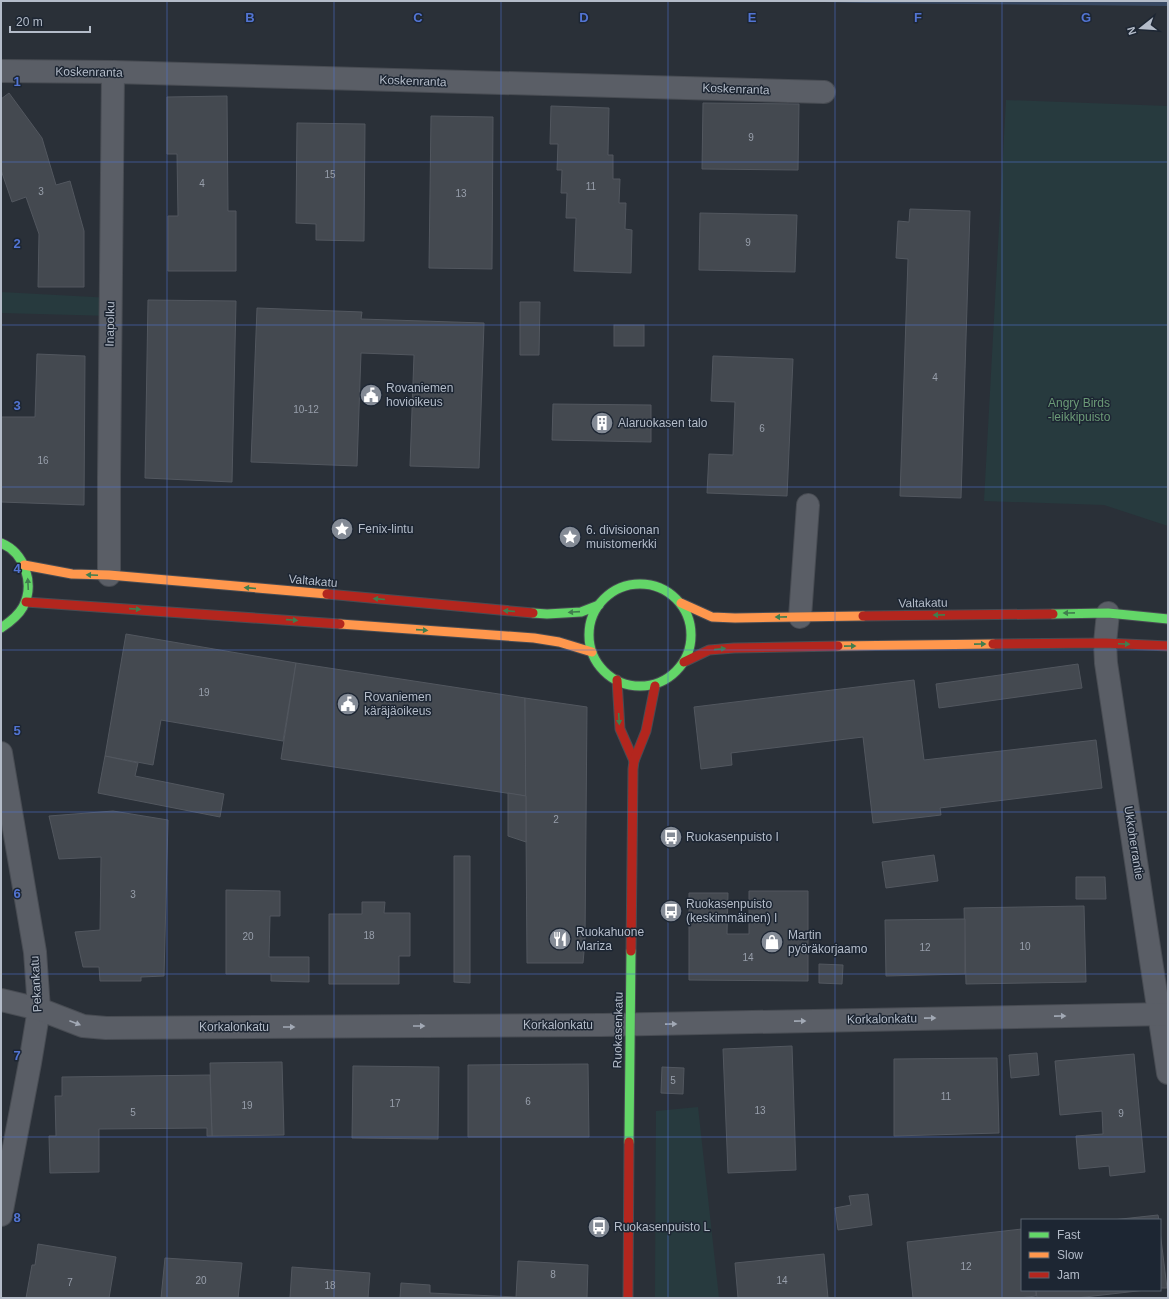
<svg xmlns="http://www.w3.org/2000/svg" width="1169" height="1299" font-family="Helvetica,sans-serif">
  <rect width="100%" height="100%" fill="#2a3038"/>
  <!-- green -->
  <g fill="#273a3e">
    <path d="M1006,100L1168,106V526L1104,505L984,501Z"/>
    <path d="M1,292L112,298V316L1,313Z"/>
    <path d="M698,1107L719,1298H655L656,1111Z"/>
  </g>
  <!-- water -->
  <path fill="#384963" d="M782,1H1168V6L865,3Z"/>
  <!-- building -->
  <g fill="#444950" stroke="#52575f">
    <path d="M9,93L42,138L56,185L70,181L84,231V287H38L39,234L26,197L12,202L1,170V99Z"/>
    <path d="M227,96L228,211H236V271H168V216H178L177,154H167V97Z"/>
    <path d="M703,103L799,104L798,170L702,169Z"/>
    <path d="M551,106L609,108L608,155H613V179H620L619,203H626L625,229L632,230L631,273L574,271L576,218H566L567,193H561L562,170H557L558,144H550Z"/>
    <path d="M431,116L493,117L492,269L429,268Z"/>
    <path d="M297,123L365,124L364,241L316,240V224L296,223Z"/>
    <path d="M910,209L970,211L961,498L900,496L908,259L896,258L898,221L909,222Z"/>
    <path d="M700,213L797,215L795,272L699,270Z"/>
    <path d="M148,300L236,301L232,482L145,478Z"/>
    <path d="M520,302H540L539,355H520Z"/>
    <path d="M257,308L362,312L361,319L484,323L479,468L410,466L414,355L361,353L357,466L251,462Z"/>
    <rect x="614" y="325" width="30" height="21"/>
    <path d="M37,354L85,356L84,505L1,502V417H35Z"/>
    <path d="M713,356L793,359L787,496L707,493L709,454L733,455L735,402L711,401Z"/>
    <path d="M553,404L651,405V442L552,440Z"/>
    <path d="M126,634L296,663L283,741L161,720L153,765L105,756Z"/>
    <path d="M296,663L525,698L526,796L281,759Z"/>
    <path d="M1078,664L1082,688L939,708L936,684Z"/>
    <path d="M914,680L924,760L1096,740L1102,788L940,808L941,815L873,823L863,737L731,753L732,765L701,769L694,707Z"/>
    <path d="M525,698L587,707L585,940L583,963H527Z"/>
    <path d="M105,756L138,763L135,776L224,794L220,817L98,793Z"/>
    <path d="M508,793L526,796V842L508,836Z"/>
    <path d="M113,811L168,820L164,976L141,977V981H100L99,967H83L75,932L100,930L101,857L59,859L49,816Z"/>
    <path d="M934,855L938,881L886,888L882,862Z"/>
    <path d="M454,856H470V983L454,982Z"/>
    <path d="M1076,877H1105L1106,899H1076Z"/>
    <path d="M226,890L280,891V916H270L269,957H309V982L271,981V974H226Z"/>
    <path d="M749,891H808V981L689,980V893H728L727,934H749Z"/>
    <path d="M362,902H385L384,913H410V956H399V984H329V914H362Z"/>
    <path d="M1084,906L1086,982L966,984L964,908Z"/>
    <path d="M965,919V974L886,976L885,920Z"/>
    <path d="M819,964L843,965L842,984L819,983Z"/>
    <path d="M792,1046L796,1170L728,1173L723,1049Z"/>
    <path d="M1037,1053L1039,1075L1011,1078L1009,1055Z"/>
    <path d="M1134,1054L1145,1172L1110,1176L1109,1166L1079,1169L1076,1136L1103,1134L1102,1111L1060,1115L1055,1061Z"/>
    <path d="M997,1058L999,1133L894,1136V1059Z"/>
    <path d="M282,1062L284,1135L212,1136L210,1063Z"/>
    <path d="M588,1064L589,1137H468V1065Z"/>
    <path d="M353,1066L439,1067L438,1139L352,1138Z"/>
    <path d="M662,1067L684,1068L683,1094L661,1093Z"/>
    <path d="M210,1075L212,1136H207V1128L99,1129V1172L50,1173L49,1136H56L55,1096H62V1077Z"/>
    <path d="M868,1194L872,1225L838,1230L835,1208L851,1205L849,1196Z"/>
    <path d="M1158,1215L1159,1220H1112Z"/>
    <path d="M1022,1229V1290H1036V1296L1019,1298H913L907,1242Z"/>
    <path d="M1160,1231L1167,1288H1160Z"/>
    <path d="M38,1244L116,1257L109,1298H26L32,1265H35Z"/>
    <path d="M824,1254L828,1298H738L735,1263Z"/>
    <path d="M165,1258L242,1263L238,1298H161Z"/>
    <path d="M518,1261L588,1265L587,1298H400L401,1283L430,1285V1293L516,1297Z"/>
    <path d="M292,1267L370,1273L368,1298H290Z"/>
    <path d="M1036,1290H1146L1076,1298H1037Z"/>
  </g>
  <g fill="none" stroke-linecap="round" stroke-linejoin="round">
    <!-- street casing -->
    <g stroke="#484c53" stroke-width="24">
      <g id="street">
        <path d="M1,71L113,72L824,92"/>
        <path d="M109,575V477L113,72"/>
        <path d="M1108,613L1105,643L1106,663L1168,1073"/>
        <path d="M800,617L808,505"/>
        <path d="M1,753L35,952L39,1009L30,1063L1,1215"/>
        <path d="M1,1000L39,1009L83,1026L106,1028L602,1025L1168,1014"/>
      </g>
    </g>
    <!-- fast casing -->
    <g stroke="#484c53" stroke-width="11">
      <g id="fast">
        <path d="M1,543C25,553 35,584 23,607C18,616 10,622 1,628"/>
        <circle cx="640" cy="635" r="51"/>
        <path d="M533,613L547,614L581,612L599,605"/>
        <path d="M1053,614L1108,613L1168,619"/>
        <path d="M629,1142L631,951"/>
      </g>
    </g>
    <!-- slow casing -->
    <g stroke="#484c53" stroke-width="11">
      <g id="slow">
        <path d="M24,565L72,574L109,575L327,594"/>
        <path d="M681,603L712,617L735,618L863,616"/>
        <path d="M340,624L534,638L559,642L592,652"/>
        <path d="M838,646L993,644"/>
      </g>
    </g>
    <!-- jam casing -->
    <g stroke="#484c53" stroke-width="11">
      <g id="jam">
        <path d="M327,594L533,613"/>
        <path d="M26,602L340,624"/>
        <path d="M863,616L1053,614"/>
        <path d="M993,644L1105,643L1168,646"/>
        <path d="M684,662L709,650L734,648L838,646"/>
        <path d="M617,680L620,729L634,761"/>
        <path d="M631,951L633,769L634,761L646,731L655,686"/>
        <path d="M628,1298L629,1142"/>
      </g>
    </g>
    <!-- street -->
    <use href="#street" stroke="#5a5e66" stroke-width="22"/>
    <!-- fast -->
    <use href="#fast" stroke="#63d668" stroke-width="9"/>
    <!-- slow -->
    <use href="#slow" stroke="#ff974d" stroke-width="9"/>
    <!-- jam -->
    <use href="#jam" stroke="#b3261e" stroke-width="9"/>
  </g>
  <!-- one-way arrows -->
  <defs><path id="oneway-solid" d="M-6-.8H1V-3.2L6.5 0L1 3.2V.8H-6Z"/></defs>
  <g fill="#407e4e">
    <use href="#oneway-solid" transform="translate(92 575) rotate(-178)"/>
    <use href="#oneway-solid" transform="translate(28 584) rotate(-93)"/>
    <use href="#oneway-solid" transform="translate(250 588) rotate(-175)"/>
    <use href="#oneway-solid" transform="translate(379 599) rotate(-175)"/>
    <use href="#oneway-solid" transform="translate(135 609) rotate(4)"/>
    <use href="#oneway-solid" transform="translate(509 611) rotate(-175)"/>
    <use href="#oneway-solid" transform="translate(574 612) rotate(176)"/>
    <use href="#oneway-solid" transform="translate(1069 613) rotate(179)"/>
    <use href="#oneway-solid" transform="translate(939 615) rotate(179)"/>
    <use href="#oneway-solid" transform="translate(781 617) rotate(179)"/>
    <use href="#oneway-solid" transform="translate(292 620) rotate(4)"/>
    <use href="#oneway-solid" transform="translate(422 630) rotate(4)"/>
    <use href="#oneway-solid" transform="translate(980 644) rotate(-1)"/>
    <use href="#oneway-solid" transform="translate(1124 644) rotate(2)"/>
    <use href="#oneway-solid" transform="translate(850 646) rotate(-1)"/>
    <use href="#oneway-solid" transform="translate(720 649) rotate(-6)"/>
    <use href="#oneway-solid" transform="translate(619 719) rotate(87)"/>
  </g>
  <g fill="#a2a9b5">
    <use href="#oneway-solid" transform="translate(1060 1016) rotate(-1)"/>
    <use href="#oneway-solid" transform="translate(930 1018) rotate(-1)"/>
    <use href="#oneway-solid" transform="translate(800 1021) rotate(-1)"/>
    <use href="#oneway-solid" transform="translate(75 1023) rotate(21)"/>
    <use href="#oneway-solid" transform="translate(671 1024) rotate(-1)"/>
    <use href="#oneway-solid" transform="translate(419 1026)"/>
    <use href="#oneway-solid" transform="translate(289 1027)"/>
  </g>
  <!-- grid -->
  <path fill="none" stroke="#5274d3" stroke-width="1" stroke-opacity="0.55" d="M167,1V1298M334,1V1298M501,1V1298M668,1V1298M835,1V1298M1002,1V1298M1,162H1168M1,325H1168M1,487H1168M1,650H1168M1,812H1168M1,974H1168M1,1137H1168"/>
  <!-- icons -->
  <defs>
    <g id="civic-disc" transform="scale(1.15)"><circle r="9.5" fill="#848b96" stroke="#1d2633"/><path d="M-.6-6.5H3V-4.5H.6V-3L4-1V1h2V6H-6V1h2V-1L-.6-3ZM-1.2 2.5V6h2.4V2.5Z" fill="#fff"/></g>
    <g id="building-disc" transform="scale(1.15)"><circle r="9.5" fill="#848b96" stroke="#1d2633"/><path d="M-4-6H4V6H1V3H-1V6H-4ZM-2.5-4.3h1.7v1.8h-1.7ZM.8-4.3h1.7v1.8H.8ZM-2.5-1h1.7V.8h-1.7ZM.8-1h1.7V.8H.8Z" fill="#fff"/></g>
    <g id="sight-disc" transform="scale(1.15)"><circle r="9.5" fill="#848b96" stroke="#1d2633"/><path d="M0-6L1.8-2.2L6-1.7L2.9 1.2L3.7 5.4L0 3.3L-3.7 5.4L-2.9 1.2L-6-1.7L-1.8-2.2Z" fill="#fff"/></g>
    <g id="bus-disc" transform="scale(1.15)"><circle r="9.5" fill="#848b96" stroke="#1d2633"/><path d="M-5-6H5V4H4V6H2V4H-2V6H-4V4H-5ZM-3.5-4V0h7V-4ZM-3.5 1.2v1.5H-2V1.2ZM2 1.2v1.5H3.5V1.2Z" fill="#fff"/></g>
    <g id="restaurant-disc" transform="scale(1.15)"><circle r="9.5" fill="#848b96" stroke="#1d2633"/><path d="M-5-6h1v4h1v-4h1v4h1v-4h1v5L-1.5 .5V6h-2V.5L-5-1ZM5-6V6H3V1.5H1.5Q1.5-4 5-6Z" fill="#fff"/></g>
    <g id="shop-disc" transform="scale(1.15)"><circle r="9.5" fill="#848b96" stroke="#1d2633"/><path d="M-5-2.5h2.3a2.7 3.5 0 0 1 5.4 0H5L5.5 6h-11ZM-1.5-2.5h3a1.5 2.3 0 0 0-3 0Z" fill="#fff"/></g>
  </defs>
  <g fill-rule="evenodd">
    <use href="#civic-disc" x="371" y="395"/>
    <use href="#building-disc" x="602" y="423"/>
    <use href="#sight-disc" x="342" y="529"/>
    <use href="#sight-disc" x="570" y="537"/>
    <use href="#civic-disc" x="348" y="704"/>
    <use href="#bus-disc" x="671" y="837"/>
    <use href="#bus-disc" x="671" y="911"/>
    <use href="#restaurant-disc" x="560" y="939"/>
    <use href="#shop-disc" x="772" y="942"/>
    <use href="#bus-disc" x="599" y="1227"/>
  </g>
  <g text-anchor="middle" stroke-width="3" stroke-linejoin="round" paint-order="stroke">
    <!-- number labels -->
    <g font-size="10" fill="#989fab">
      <text x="751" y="141">9</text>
      <text x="330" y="178">15</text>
      <text x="202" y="187">4</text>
      <text x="591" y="190">11</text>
      <text x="41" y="195">3</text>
      <text x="461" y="197">13</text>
      <text x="748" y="246">9</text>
      <text x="935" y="381">4</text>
      <text x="306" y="413">10-12</text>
      <text x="762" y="432">6</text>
      <text x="43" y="464">16</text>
      <text x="204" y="696">19</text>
      <text x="556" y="823">2</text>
      <text x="133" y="898">3</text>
      <text x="369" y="939">18</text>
      <text x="248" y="940">20</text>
      <text x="1025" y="950">10</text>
      <text x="925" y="951">12</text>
      <text x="748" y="961">14</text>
      <text x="673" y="1084">5</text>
      <text x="946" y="1100">11</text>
      <text x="528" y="1105">6</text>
      <text x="395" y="1107">17</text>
      <text x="247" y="1109">19</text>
      <text x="760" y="1114">13</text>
      <text x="133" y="1116">5</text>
      <text x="1121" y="1117">9</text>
      <text x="966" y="1270">12</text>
      <text x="553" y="1278">8</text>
      <text x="201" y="1284">20</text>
      <text x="782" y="1284">14</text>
      <text x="70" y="1286">7</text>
      <text x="330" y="1289">18</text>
    </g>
    <!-- street labels -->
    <g font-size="12" fill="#b4bcc9" stroke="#1d2633">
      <text transform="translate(89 72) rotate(1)" y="4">Koskenranta</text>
      <text transform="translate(413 81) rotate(2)" y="4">Koskenranta</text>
      <text transform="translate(736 89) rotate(2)" y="4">Koskenranta</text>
      <text transform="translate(110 324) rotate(-89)" y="4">Inapolku</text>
      <text transform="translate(313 581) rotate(5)" y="4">Valtakatu</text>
      <text transform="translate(923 603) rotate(-1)" y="4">Valtakatu</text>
      <text transform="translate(1134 843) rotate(81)" y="4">Ukkoherrantie</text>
      <text transform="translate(36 984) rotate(-93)" y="4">Pekankatu</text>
      <text transform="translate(882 1019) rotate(-1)" y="4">Korkalonkatu</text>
      <text x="558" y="1029">Korkalonkatu</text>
      <text x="234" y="1031">Korkalonkatu</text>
      <text transform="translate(618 1030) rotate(-89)" y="4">Ruokasenkatu</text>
    </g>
    <!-- poi labels -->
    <g font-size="12" fill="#b4bcc9" stroke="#1d2633" text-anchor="start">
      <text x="386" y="392">Rovaniemen<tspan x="386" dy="14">hovioikeus</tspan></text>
      <text x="618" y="427">Alaruokasen talo</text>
      <text x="358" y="533">Fenix-lintu</text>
      <text x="586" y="534">6. divisioonan<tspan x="586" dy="14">muistomerkki</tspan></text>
      <text x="364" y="701">Rovaniemen<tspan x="364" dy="14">käräjäoikeus</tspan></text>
      <text x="686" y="841">Ruokasenpuisto I</text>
      <text x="686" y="908">Ruokasenpuisto<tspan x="686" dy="14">(keskimmäinen) I</tspan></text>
      <text x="576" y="936">Ruokahuone<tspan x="576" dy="14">Mariza</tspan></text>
      <text x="788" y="939">Martin<tspan x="788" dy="14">pyöräkorjaamo</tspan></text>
      <text x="614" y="1231">Ruokasenpuisto L</text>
    </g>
    <!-- park labels -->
    <g font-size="12" fill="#6b9a76" stroke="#1d2633">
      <text x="1079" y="407">Angry Birds<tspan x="1079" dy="14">-leikkipuisto</tspan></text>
    </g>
  </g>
  <g font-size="13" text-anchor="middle" font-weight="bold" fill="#5274d3" stroke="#1d2633" stroke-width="3" stroke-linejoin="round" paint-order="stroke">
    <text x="250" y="22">B</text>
    <text x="418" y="22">C</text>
    <text x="584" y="22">D</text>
    <text x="752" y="22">E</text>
    <text x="918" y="22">F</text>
    <text x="1086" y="22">G</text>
    <text x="17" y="86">1</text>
    <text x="17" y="248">2</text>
    <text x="17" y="410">3</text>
    <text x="17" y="573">4</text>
    <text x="17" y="735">5</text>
    <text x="17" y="898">6</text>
    <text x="17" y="1060">7</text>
    <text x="17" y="1222">8</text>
  </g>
  <!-- border -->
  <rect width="1169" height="1299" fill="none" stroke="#b4bcc9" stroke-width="4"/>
  <!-- legend -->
  <rect x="1021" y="1219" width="140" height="72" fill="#1d2633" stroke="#59626f"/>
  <rect x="1029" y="1232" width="20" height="6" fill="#63d668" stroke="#59626f"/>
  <text x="1057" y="1239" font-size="12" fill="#b4bcc9">Fast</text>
  <rect x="1029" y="1252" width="20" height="6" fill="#ff974d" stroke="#59626f"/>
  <text x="1057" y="1259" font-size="12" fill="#b4bcc9">Slow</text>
  <rect x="1029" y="1272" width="20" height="6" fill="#b3261e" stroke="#59626f"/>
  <text x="1057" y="1279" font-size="12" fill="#b4bcc9">Jam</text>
  <!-- north arrow -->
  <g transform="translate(1141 28) rotate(253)" stroke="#1d2633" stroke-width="3" paint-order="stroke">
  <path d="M0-3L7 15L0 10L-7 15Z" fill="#b4bcc9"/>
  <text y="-6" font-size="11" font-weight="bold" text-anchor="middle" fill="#b4bcc9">N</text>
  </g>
  <!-- scale -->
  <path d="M10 26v6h80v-6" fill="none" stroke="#b4bcc9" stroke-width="2"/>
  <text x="16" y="26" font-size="12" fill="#b4bcc9" stroke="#1d2633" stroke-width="3" paint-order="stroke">20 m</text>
</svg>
